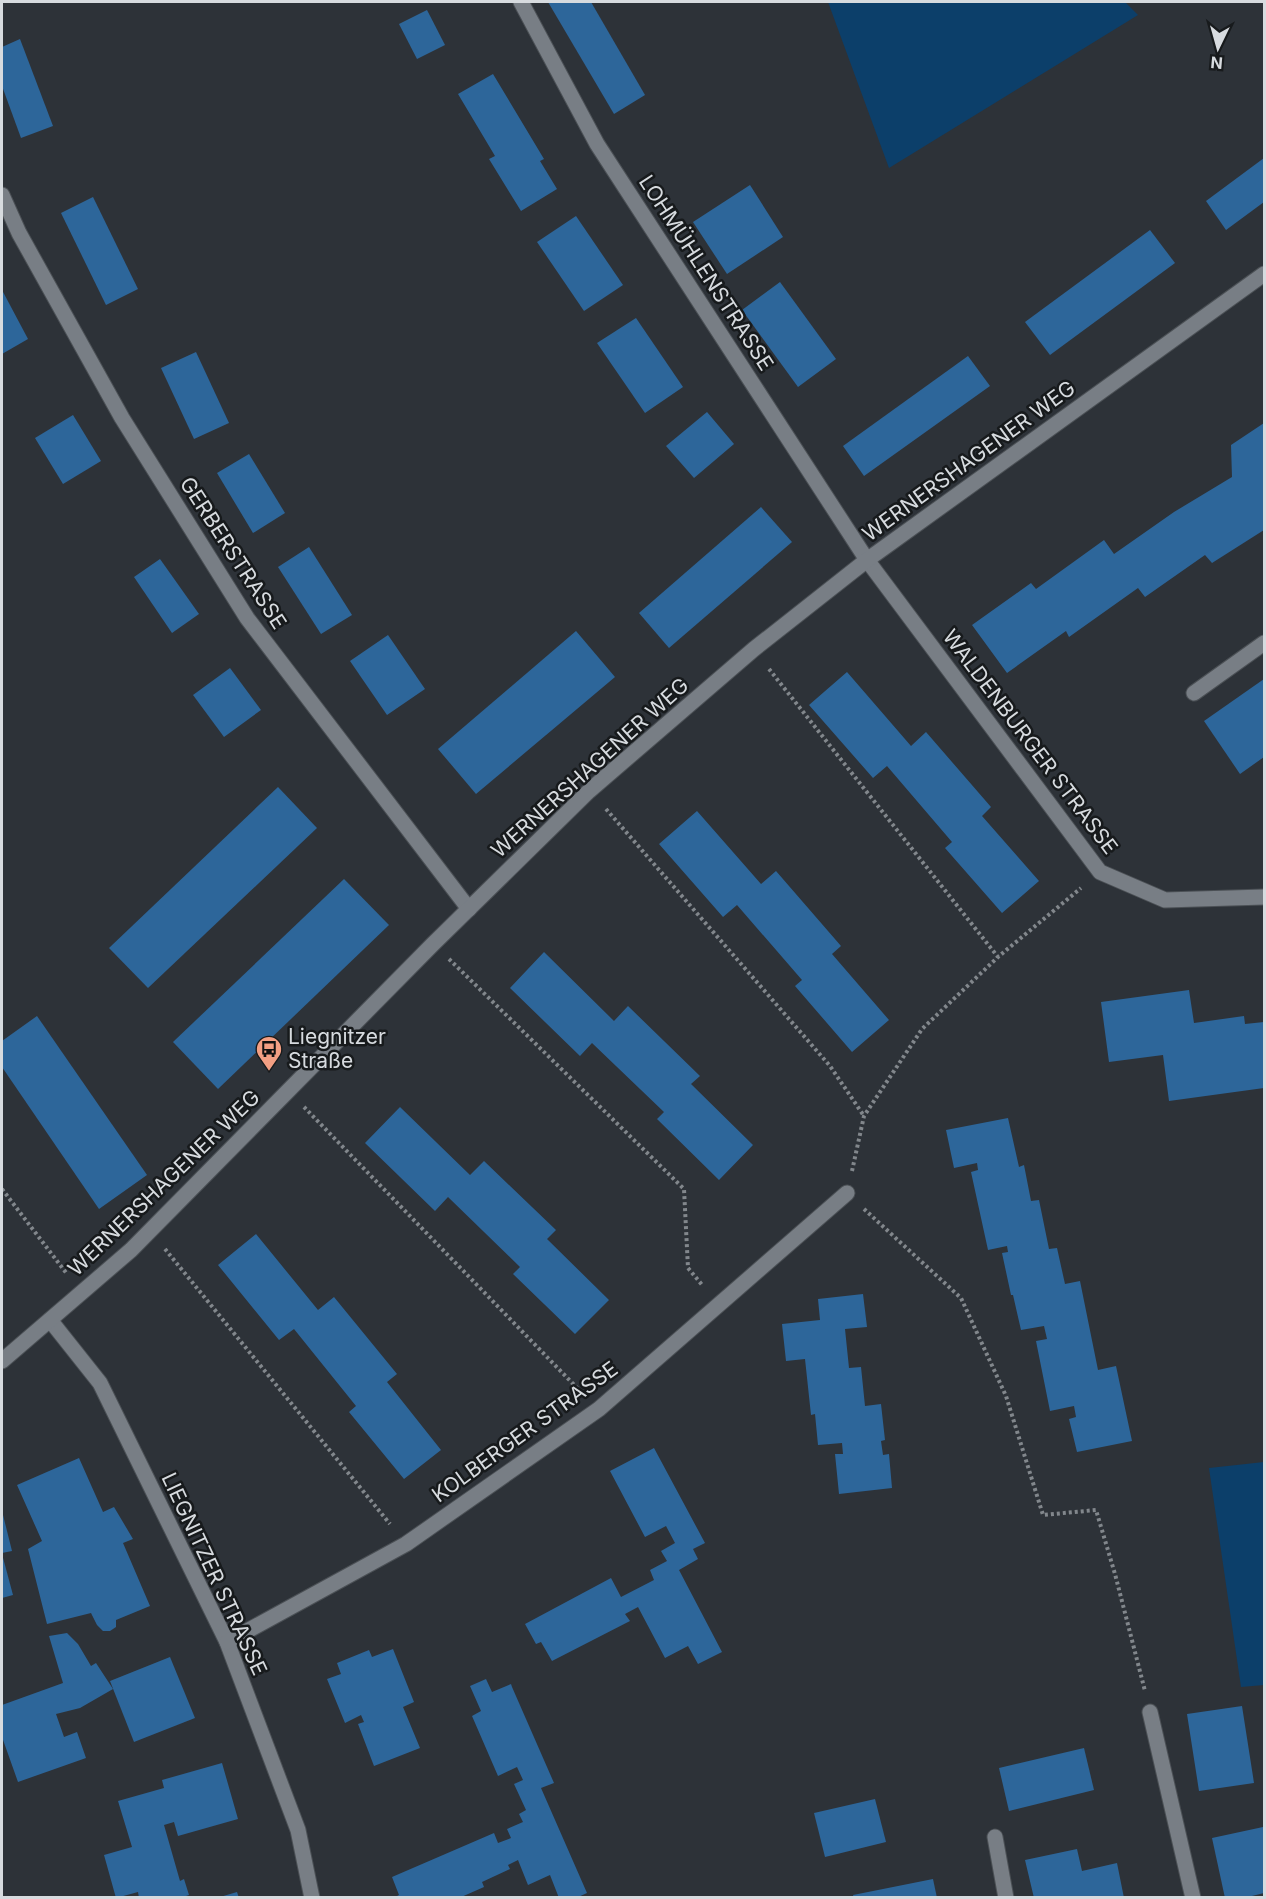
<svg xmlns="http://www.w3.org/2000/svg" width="1266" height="1899" font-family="Inter,sans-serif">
  <rect width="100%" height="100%" fill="#2d3238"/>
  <!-- green -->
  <g fill="#0c3f6a">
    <path d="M828,2H1125L1138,15L889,168Z"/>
    <path d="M1264,1462V1685L1241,1687L1209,1468Z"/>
  </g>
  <!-- building -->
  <g fill="#2d669a">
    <path d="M548,2H591L645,95L614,114Z"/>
    <path d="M427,10L445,45L417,59L399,24Z"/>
    <path d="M20,39L53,126L21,138L2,86V47Z"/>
    <path d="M493,74L544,159L540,161L557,189L521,211L489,159L495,156L458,94Z"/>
    <path d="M1264,158V202L1226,230L1206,201Z"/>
    <path d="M750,185L783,237L727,274L693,222Z"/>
    <path d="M93,197L138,289L106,305L61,213Z"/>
    <path d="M576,216L623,285L584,311L537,242Z"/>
    <path d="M1150,230L1175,263L1050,355L1025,322Z"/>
    <path d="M780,282L836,359L798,387L742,310Z"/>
    <path d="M2,290L28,339L2,354Z"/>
    <path d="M636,318L683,387L645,413L597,343Z"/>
    <path d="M196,352L229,423L194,439L161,368Z"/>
    <path d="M968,356L990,386L864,476L843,446Z"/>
    <path d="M707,412L734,444L694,478L666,446Z"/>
    <path d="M73,415L101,461L63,484L35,438Z"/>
    <path d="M1264,423V530L1212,563L1205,555L1145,597L1138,588L1069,637L1066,631L1007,673L972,625L1031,583L1036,589L1104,540L1114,554L1174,512L1232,477L1231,445Z"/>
    <path d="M249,454L285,513L253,533L217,473Z"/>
    <path d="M761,507L792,542L669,648L639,613Z"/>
    <path d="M309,547L352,615L321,634L278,567Z"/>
    <path d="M160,559L199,614L172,633L134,577Z"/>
    <path d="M576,631L615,677L476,794L438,749Z"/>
    <path d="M388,635L425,689L387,715L350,661Z"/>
    <path d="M230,668L261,710L224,737L193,695Z"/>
    <path d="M847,672L911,746L926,732L991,807L982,816L1039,881L1002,913L945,848L952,842L887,766L873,778L809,705Z"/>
    <path d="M1264,679V757L1240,774L1204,721Z"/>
    <path d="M278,787L317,828L148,988L109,948Z"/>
    <path d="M697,811L761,884L776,871L841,946L832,954L889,1020L852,1052L795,986L802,980L737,905L723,917L659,844Z"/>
    <path d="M344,879L389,925L218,1089L173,1042Z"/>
    <path d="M544,952L614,1021L628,1006L700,1076L691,1084L753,1145L719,1180L657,1119L664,1112L592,1043L580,1056L510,988Z"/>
    <path d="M1189,990L1194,1023L1244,1016L1245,1024L1264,1022V1088L1169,1101L1163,1055L1109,1062L1101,1002Z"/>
    <path d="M37,1016L147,1175L99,1209L2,1067V1041Z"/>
    <path d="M400,1107L470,1175L484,1161L556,1230L547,1239L609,1300L575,1334L513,1274L520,1267L448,1197L435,1211L365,1143Z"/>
    <path d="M1008,1118L1019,1167L1024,1165L1031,1201L1039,1200L1049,1249L1057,1248L1065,1284L1080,1281L1098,1370L1116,1366L1132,1441L1077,1452L1069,1419L1076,1417L1074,1406L1050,1411L1036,1341L1047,1339L1044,1326L1021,1330L1013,1295H1011L1002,1253L1008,1252L1007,1246L988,1250L971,1172L978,1170L977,1163L954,1168L946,1130Z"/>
    <path d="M256,1234L318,1310L334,1297L397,1374L387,1382L441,1450L404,1479L349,1412L356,1406L294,1329L279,1340L218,1265Z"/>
    <path d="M863,1294L867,1327L845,1329L849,1368L861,1367L865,1406L881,1404L885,1440L881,1441L883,1455L889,1454L892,1488L839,1494L835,1454H843L842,1443L818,1445L815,1414L811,1415L805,1359L786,1361L782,1324L820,1320L818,1299Z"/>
    <path d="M654,1448L705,1543L693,1549L698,1559L679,1570L722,1652L698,1664L688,1646L665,1658L638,1607L625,1614L630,1621L552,1661L541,1642L536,1644L525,1624L611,1578L621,1597L654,1580L650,1570L667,1561L661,1551L675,1543L666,1526L645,1537L610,1471Z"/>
    <path d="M79,1458L103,1512L114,1507L133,1539L123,1543L150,1606L116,1620V1627L110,1631H103L97,1625L91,1613L47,1624L28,1549L42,1541L17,1485Z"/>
    <path d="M2,1511L12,1551L2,1553Z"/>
    <path d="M2,1554L13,1595L2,1598Z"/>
    <path d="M67,1633L78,1644L91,1666L96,1663L113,1689L80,1708L56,1714L64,1737L77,1732L86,1758L18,1782L2,1737V1705L63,1683L49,1636Z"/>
    <path d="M393,1649L414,1702L403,1707L420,1748L374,1766L358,1724L364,1722L361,1715L345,1723L327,1679L341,1674L337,1663L369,1650L372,1657Z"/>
    <path d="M170,1657L195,1718L134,1742L110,1681Z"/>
    <path d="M486,1679L492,1692L511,1684L512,1687L554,1783L541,1788L587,1893L576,1898H559L550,1875L528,1885L518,1860L508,1865L510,1869L482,1882L484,1887L459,1898H393L399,1895L392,1877L494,1833L498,1843L511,1838L507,1829L523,1822L519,1814L526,1810L514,1784L523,1780L517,1767L498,1776L472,1716L481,1711L470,1686Z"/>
    <path d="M1242,1706L1254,1783L1199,1791L1187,1714Z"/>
    <path d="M1084,1748L1094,1790L1009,1811L999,1768Z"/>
    <path d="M222,1763L238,1819L178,1836L174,1822L164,1825L180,1881L184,1879L189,1895L180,1898H139L138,1892L116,1898L104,1855L132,1847L118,1801L164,1788L162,1780Z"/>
    <path d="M875,1799L886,1842L825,1857L814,1813Z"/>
    <path d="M1263,1827L1264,1893L1244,1898H1225L1212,1838Z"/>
    <path d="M1077,1849L1082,1871L1117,1863L1124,1898H1034L1025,1860Z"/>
    <path d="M933,1879L937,1898H854L853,1895Z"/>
    <path d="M237,1892L239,1898H220V1897Z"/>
  </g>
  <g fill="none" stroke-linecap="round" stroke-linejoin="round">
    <!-- service casing -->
    <g stroke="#4b5055" stroke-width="17">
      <g id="service">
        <path d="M1194,693L1264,643"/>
        <path d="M1150,1712L1193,1898"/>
        <path d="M995,1837L1006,1898"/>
      </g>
    </g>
    <!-- minor casing -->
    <g stroke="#4b5055" stroke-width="17">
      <g id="minor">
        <path d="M521,2L597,144L867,560L1100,872L1165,900L1264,897"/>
        <path d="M2,195L19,233L122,418L247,618L469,909"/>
        <path d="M50,1320L100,1383L227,1642L298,1830L312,1898"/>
        <path d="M2,1361L131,1250L433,944L589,791L754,649L867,560L1264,274"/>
        <path d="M227,1642L406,1544L599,1409L847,1193"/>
      </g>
    </g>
    <!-- path -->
    <g stroke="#82878c" stroke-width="4" stroke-dasharray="3 3" stroke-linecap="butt">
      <path d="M769,669L998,957"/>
      <path d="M606,809L830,1066L864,1116"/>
      <path d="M449,959L684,1189L688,1268L703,1286"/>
      <path d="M304,1107L581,1392"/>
      <path d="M852,1171L864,1116L922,1029L998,957L1081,888"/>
      <path d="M2,1189L67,1274"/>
      <path d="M864,1209L961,1298L1006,1396L1043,1515L1096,1510L1115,1574L1145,1691"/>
      <path d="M165,1249L390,1524"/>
    </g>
    <!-- service -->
    <use href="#service" stroke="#787e85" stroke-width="15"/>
    <!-- minor -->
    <use href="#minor" stroke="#787e85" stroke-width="15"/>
  </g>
  <!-- icons -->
  <defs>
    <g id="bus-pin" transform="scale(1.35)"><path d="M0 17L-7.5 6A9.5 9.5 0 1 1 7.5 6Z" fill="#f39f83" stroke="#171a1c"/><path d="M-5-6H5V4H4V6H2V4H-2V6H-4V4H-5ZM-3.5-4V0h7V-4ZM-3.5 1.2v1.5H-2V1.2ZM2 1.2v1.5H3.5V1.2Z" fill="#111"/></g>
  </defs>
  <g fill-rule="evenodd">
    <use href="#bus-pin" x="269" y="1049"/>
  </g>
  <g text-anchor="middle" stroke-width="5" stroke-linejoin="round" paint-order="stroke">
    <!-- street labels -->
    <g font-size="21" fill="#d7dbdf" stroke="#171a1c">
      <text transform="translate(706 273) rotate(57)" y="7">LOHMÜHLENSTRASSE</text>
      <text transform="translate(969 461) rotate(-36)" y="7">WERNERSHAGENER WEG</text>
      <text transform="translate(233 553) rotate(57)" y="7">GERBERSTRASSE</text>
      <text transform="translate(1030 742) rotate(53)" y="7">WALDENBURGER STRASSE</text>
      <text transform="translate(590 768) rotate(-42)" y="7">WERNERSHAGENER WEG</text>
      <text transform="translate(164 1183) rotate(-44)" y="7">WERNERSHAGENER WEG</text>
      <text transform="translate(525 1432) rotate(-36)" y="7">KOLBERGER STRASSE</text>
      <text transform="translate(214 1574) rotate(65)" y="7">LIEGNITZER STRASSE</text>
    </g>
    <!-- poi labels -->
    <g font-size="21" fill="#d7dbdf" stroke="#171a1c" text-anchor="start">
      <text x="288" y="1044">Liegnitzer<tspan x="288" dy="24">Straße</tspan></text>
    </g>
  </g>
  <!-- border -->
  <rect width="1266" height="1899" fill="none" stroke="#d7dbdf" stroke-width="6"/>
  <!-- north arrow -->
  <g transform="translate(1218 48) rotate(185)" stroke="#171a1c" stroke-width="4.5" paint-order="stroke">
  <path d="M0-4.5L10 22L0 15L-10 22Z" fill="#d7dbdf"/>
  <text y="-9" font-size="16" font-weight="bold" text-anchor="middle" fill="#d7dbdf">N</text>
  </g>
</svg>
